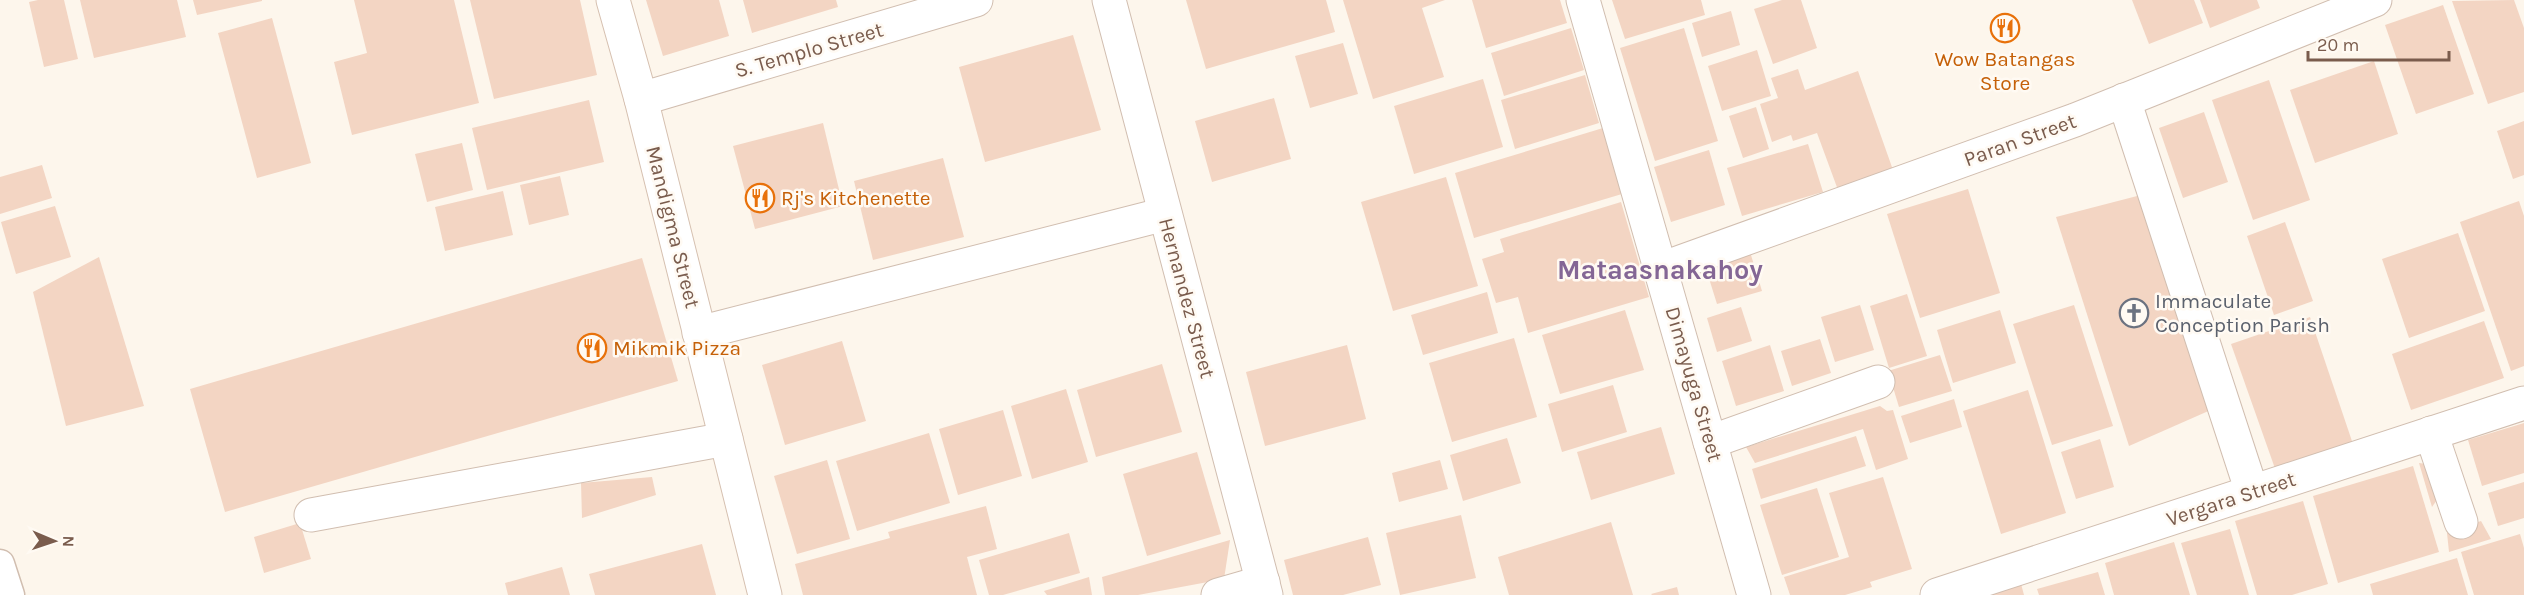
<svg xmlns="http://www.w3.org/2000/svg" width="2524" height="595" font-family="Karla,sans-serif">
  <rect width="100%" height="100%" fill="#fdf6ec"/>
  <!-- building -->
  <g fill="#f3d5c3">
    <path d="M38,0H64L78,59L44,67L29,2Z"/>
    <path d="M80,0H177L186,37L94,58Z"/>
    <path d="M193,0H262V1L197,15Z"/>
    <path d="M354,0H454L479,103L352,135L334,62L367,53Z"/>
    <path d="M470,0H580L597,75L494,99Z"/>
    <path d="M646,0H719L729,36L663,56Z"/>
    <path d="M743,0H836L838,7L752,33Z"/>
    <path d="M1186,0H1326L1335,32L1206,69Z"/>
    <path d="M1343,0H1445L1422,8L1444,77L1373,99Z"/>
    <path d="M1472,0H1560L1567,23L1486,48Z"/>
    <path d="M1612,0H1701L1705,15L1625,39Z"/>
    <path d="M1782,0H1801L1817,48L1773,64L1754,9Z"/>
    <path d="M2132,0H2194L2203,23L2149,44Z"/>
    <path d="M2200,0H2257L2260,8L2210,28Z"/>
    <path d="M2514,0L2524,28V92L2488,104L2452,1Z"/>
    <path d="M2443,5L2474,94L2416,114L2385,25Z"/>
    <path d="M1731,11L1740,45L1702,57L1692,23Z"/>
    <path d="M272,18L311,163L257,178L218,33Z"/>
    <path d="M1571,28L1584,70L1504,96L1491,53Z"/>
    <path d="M1684,28L1718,141L1655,161L1620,48Z"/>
    <path d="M1073,35L1101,130L985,162L959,67Z"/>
    <path d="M1343,43L1358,94L1310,108L1295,56Z"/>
    <path d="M1757,50L1771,96L1722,111L1708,66Z"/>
    <path d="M2374,61L2398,134L2315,163L2290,90Z"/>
    <path d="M1798,69L1805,90L1858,71L1893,170L1838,190L1817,133L1793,141L1791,135L1772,142L1760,104L1778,98L1771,78Z"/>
    <path d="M1585,75L1599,123L1515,149L1501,100Z"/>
    <path d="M1483,79L1503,147L1414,174L1394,106Z"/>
    <path d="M2269,80L2310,200L2253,220L2212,100Z"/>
    <path d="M1274,98L1291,159L1212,182L1195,121Z"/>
    <path d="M589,100L604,162L487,190L472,128Z"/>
    <path d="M1756,107L1769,149L1743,158L1729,116Z"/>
    <path d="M2204,112L2228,182L2183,198L2159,128Z"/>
    <path d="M2524,121V175L2513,179L2497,131Z"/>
    <path d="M823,123L843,206L755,229L733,146Z"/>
    <path d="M1603,128L1622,194L1474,238L1455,173Z"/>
    <path d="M462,143L473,190L427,202L415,154Z"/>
    <path d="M1808,144L1823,192L1742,216L1727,168Z"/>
    <path d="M1709,150L1725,205L1671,222L1654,167Z"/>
    <path d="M943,158L964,237L873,260L854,181Z"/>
    <path d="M42,165L52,198L0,214V177Z"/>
    <path d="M560,176L569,215L529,225L520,185Z"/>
    <path d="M1446,177L1478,286L1393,311L1361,202Z"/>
    <path d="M1968,189L2000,293L1920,318L1887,214Z"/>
    <path d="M503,191L513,235L445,251L435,207Z"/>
    <path d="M2141,195L2213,409L2129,446L2056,217Z"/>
    <path d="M2519,201L2524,216V366L2511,371L2460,222Z"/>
    <path d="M1621,202L1649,297L1528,333L1518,297L1496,303L1482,259L1504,252L1500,239Z"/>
    <path d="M55,206L71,257L16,274L1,222Z"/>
    <path d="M2285,222L2313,301L2274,315L2247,236Z"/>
    <path d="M2458,233L2485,311L2409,338L2382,259Z"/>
    <path d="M1747,242L1762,291L1717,304L1702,256Z"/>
    <path d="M99,257L144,406L66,426L33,292Z"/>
    <path d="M642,258L678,381L225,512L190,389Z"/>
    <path d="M1487,292L1498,333L1423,355L1411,315Z"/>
    <path d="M1907,294L1927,356L1889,368L1870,306Z"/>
    <path d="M1860,305L1874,350L1835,362L1821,317Z"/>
    <path d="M2074,305L2113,426L2052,445L2013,324Z"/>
    <path d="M1741,307L1752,341L1717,352L1707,318Z"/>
    <path d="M1625,310L1644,370L1560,394L1542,335Z"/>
    <path d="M2000,310L2016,363L1953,383L1937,330Z"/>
    <path d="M2310,317L2355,450L2278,477L2231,344Z"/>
    <path d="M2484,321L2504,378L2411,410L2392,354Z"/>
    <path d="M1514,338L1537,417L1452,442L1429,363Z"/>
    <path d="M1820,339L1831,373L1792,386L1781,351Z"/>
    <path d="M842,341L866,421L785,445L762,365Z"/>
    <path d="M1347,345L1366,419L1265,446L1246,372Z"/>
    <path d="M1770,345L1784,391L1736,406L1722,361Z"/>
    <path d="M1940,355L1952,391L1899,407L1888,371Z"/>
    <path d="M1162,364L1182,432L1096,457L1077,390Z"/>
    <path d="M1613,385L1627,432L1562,452L1548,404Z"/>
    <path d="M1066,389L1088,462L1032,479L1011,406Z"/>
    <path d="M2028,390L2066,513L2001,534L1963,411Z"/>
    <path d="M1954,399L1962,427L1910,443L1901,416Z"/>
    <path d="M1880,406L1887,411L1893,410L1908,459L1876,470L1863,429L1755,463L1746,447Z"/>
    <path d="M1003,410L1022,476L958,495L939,429Z"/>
    <path d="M2524,423V473L2482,486L2468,440Z"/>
    <path d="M1661,427L1675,474L1591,500L1577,452Z"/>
    <path d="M929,433L950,503L857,531L836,461Z"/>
    <path d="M1856,436L1866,466L1761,499L1752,469Z"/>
    <path d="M1507,438L1521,483L1463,501L1450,455Z"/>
    <path d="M2100,439L2114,487L2076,499L2061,452Z"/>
    <path d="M1197,452L1221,534L1147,556L1123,474Z"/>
    <path d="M827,460L850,539L797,554L774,476Z"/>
    <path d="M1440,460L1448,489L1399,502L1392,473Z"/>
    <path d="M2419,463L2433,465L2439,497L2432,507Z"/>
    <path d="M2413,466L2439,552L2338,583L2313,496Z"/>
    <path d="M652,477L656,495L582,518L581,483Z"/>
    <path d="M1883,477L1912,569L1870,582L1872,587L1845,595H1790L1784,577L1849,557L1829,493Z"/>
    <path d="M2524,482V518L2498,526L2488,493Z"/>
    <path d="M1817,488L1839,557L1782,575L1760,505Z"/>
    <path d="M2303,501L2328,584L2292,595H2257L2235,521Z"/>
    <path d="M986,506L997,549L967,557L977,595H803L795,564L890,538L888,532Z"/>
    <path d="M1461,515L1476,578L1400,595L1386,533Z"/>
    <path d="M2481,521L2491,539L2449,552L2447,533Z"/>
    <path d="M1611,522L1633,595H1509L1498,557Z"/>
    <path d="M300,523L311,559L264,573L254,537Z"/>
    <path d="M2230,529L2249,595H2197L2181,543Z"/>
    <path d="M1069,533L1080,573L1003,595H989L979,560Z"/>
    <path d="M2520,534L2524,548V595H2474L2461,552Z"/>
    <path d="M1368,537L1381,585L1343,595H1293L1284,560Z"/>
    <path d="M1230,540L1224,579L1138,595H1105L1102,577Z"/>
    <path d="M2174,542L2190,595H2114L2105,563Z"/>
    <path d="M702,544L716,595H595L589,574Z"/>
    <path d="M2457,558L2468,595H2373L2370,584Z"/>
    <path d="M562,567L570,595H508L505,583Z"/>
    <path d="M2098,572L2105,595H2039L2037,589Z"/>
    <path d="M1089,577L1092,595H1047L1044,591Z"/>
    <path d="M2020,580L2024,595H1981Z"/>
    <path d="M1677,587L1679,595H1652L1651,594Z"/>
  </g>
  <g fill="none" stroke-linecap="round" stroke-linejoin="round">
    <!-- lane casing -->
    <g stroke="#d1beb0" stroke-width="31">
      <path id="lane" d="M0,564L10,595"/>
    </g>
    <!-- street casing -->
    <g stroke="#d1beb0" stroke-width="35">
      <g id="street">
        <path d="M1109,0L1266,595"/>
        <path d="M1583,0L1754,595"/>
        <path d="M641,99L976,0"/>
        <path d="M2124,100L2252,492"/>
        <path d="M1661,269L2075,120L2375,0"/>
        <path d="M699,333L1165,214"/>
        <path d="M2431,433L2461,522"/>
        <path d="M1710,442L1878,382"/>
        <path d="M311,515L726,439"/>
        <path d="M1218,595L1263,582"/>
        <path d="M1937,595L2524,403"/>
      </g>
    </g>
    <!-- secondary casing -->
    <g stroke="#d6c0b0" stroke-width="35">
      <path id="secondary" d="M613,0L641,99L765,595"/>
    </g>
    <!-- lane -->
    <use href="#lane" stroke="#fff" stroke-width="28"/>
    <!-- street -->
    <use href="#street" stroke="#fff" stroke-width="33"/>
    <!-- secondary -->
    <use href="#secondary" stroke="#fff" stroke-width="33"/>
  </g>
  <!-- icons -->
  <defs>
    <g id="restaurant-ring" transform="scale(1.5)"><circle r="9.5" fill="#fffaf3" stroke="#e8710a" stroke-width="1.5"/><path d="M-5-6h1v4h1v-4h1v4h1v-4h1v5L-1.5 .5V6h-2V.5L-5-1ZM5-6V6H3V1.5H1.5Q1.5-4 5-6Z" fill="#e8710a"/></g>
    <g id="church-ring" transform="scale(1.5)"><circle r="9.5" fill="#fffaf3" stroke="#6b7280" stroke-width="1.5"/><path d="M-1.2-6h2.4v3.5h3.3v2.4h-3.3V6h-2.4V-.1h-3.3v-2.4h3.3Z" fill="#6b7280"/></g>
  </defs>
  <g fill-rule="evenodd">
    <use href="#restaurant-ring" x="2005" y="28"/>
    <use href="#restaurant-ring" x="760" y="198"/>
    <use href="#church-ring" x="2134" y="313"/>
    <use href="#restaurant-ring" x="592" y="348"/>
  </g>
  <g text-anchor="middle" stroke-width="5" stroke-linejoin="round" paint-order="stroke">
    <!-- street labels -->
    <g font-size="21" fill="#7a5c4d" stroke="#fffaf3">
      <text transform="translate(809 50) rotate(-16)" y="7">S. Templo Street</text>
      <text transform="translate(2020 140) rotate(-20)" y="7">Paran Street</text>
      <text transform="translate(673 227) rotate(76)" y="7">Mandigma Street</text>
      <text transform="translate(1187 298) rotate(75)" y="7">Hernandez Street</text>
      <text transform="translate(1694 384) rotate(74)" y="7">Dimayuga Street</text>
      <text transform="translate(2231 499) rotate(-18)" y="7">Vergara Street</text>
    </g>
    <!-- food labels -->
    <g font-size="21" fill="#c56008" stroke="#fffaf3" text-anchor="start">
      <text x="2005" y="66" text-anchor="middle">Wow Batangas<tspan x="2005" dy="24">Store</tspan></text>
      <text x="781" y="205">Rj's Kitchenette</text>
      <text x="613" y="355">Mikmik Pizza</text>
    </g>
    <!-- worship labels -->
    <g font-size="21" fill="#5b616d" stroke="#fffaf3" text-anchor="start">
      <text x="2155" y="308">Immaculate<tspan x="2155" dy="24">Conception Parish</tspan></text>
    </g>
    <!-- district labels -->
    <g font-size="27" font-weight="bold" fill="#846695" stroke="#fffaf3">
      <text x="1660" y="279">Mataasnakahoy</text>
    </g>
  </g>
  <!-- north arrow -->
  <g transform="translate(54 541) rotate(92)" stroke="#fffaf3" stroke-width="4.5" paint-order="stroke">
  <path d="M0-4.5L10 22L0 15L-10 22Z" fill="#7a5c4d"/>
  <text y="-9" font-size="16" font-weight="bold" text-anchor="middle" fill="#7a5c4d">N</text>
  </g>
  <!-- scale -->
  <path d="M2308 51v9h141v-9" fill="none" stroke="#7a5c4d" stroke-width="3"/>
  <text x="2317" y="51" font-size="18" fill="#7a5c4d" stroke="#fffaf3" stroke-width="4.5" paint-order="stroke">20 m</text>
</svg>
